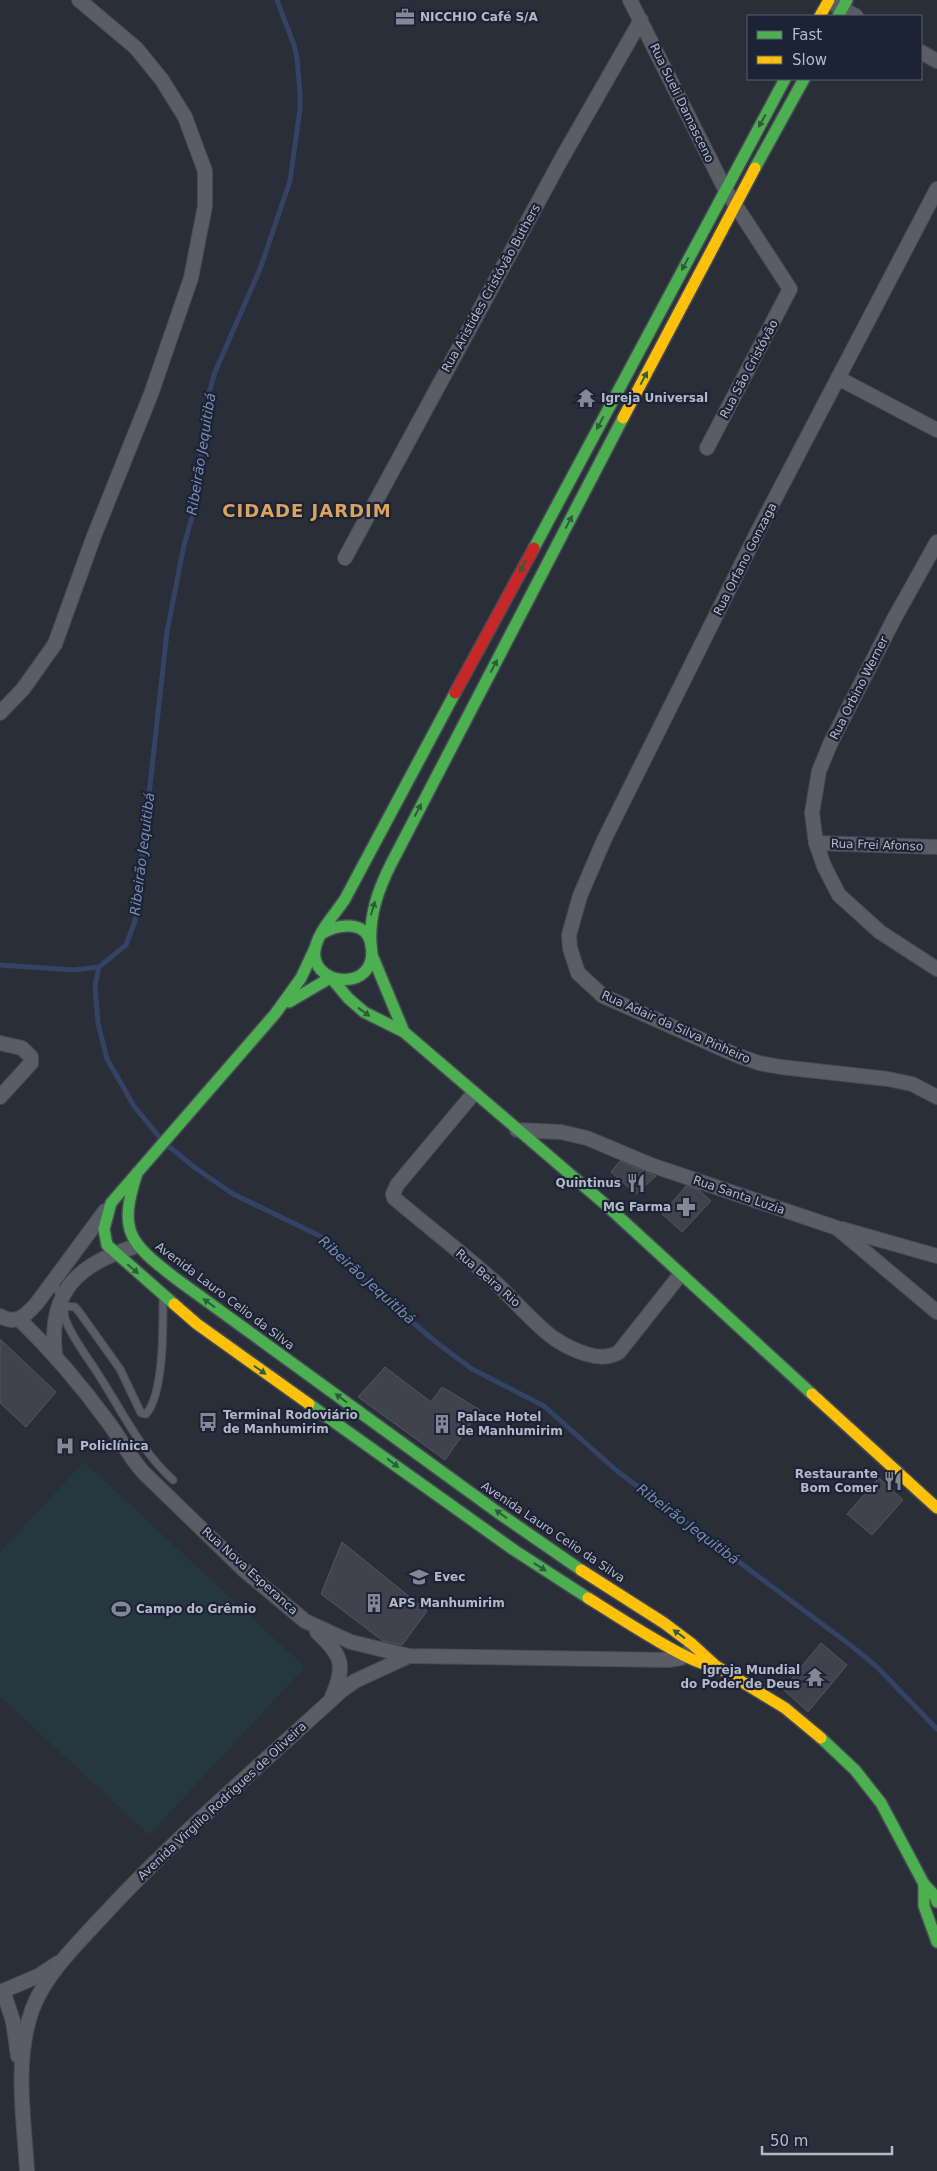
<svg xmlns="http://www.w3.org/2000/svg" width="937" height="2171" font-family="'DejaVu Sans',sans-serif">
  <rect width="100%" height="100%" fill="#292e39"/>
  <!-- green -->
  <path fill="#26383f" d="M84,1462L305,1667L149,1835L0,1696V1552Z"/>
  <g fill="none" stroke-linecap="round" stroke-linejoin="round">
    <!-- stream -->
    <g stroke="#344263" stroke-width="5">
      <path d="M0,965L74,970L99,967"/>
      <path d="M161,1139L134,1106L107,1059L98,1023L95,985L99,967L126,945L135,921L167,632L184,545L193,514L209,393L215,372L260,269L290,181L300,109V93L297,58L294,45L277,0"/>
      <path d="M167,1145L194,1167L233,1194L320,1236L375,1290L437,1343L472,1369L544,1406L617,1471L849,1644L877,1667L937,1729"/>
    </g>
  </g>
  <!-- building -->
  <g fill="#40434e" stroke="#515660">
    <path d="M620,1161L648,1173L656,1176L636,1194L611,1172Z"/>
    <path d="M686,1186L699,1190L711,1201L682,1232L662,1214Z"/>
    <path d="M0,1339L56,1392L26,1427L0,1403Z"/>
    <path d="M385,1367L431,1402L442,1387L480,1410L445,1460L358,1397Z"/>
    <path d="M879,1478L903,1500L872,1535L847,1514Z"/>
    <path d="M342,1542L427,1611L402,1645L383,1641L321,1594Z"/>
    <path d="M821,1643L847,1665L808,1712L783,1689Z"/>
  </g>
  <g fill="none" stroke-linecap="round" stroke-linejoin="round">
    <!-- lane casing -->
    <g stroke="#474b53" stroke-width="9">
      <g id="lane">
        <path d="M52,1283C57,1290 64,1297 64,1306C65,1312 63,1315 66,1321C74,1341 89,1359 100,1377C123,1413 141,1451 173,1480"/>
        <path d="M64,1306L75,1307L80,1313L120,1369L141,1413L146,1414C164,1394 163,1326 163,1299"/>
      </g>
    </g>
    <!-- street casing -->
    <g stroke="#474b53" stroke-width="16">
      <g id="street">
        <path d="M630,0L725,189L790,289L707,448"/>
        <path d="M835,5L856,16"/>
        <path d="M921,52L937,61"/>
        <path d="M937,189L758,531L604,840L580,896L569,935L570,948L578,973L603,996L736,1055L759,1063L781,1067L888,1079L912,1084L937,1097"/>
        <path d="M838,378L937,430"/>
        <path d="M937,542L894,619L831,742L819,771L812,813L816,843L824,866L839,895L880,932L937,969"/>
        <path d="M345,558L562,158L641,20"/>
        <path d="M0,713L23,689L55,644L94,536L151,394L191,278L205,206V171L185,117L162,80L136,48L79,0"/>
        <path d="M816,843L937,847"/>
        <path d="M0,1043L22,1048L31,1057V1063L0,1097"/>
        <path d="M474,1093L397,1185L393,1194L394,1198C428,1227 464,1254 497,1284C515,1301 535,1325 555,1339C572,1350 601,1364 619,1352L680,1275"/>
        <path d="M517,1130L561,1132L587,1138L651,1165L837,1228L937,1312"/>
        <path d="M842,1229L937,1256"/>
        <path d="M0,1316C17,1326 26,1315 37,1303L105,1211"/>
        <path d="M20,1320C53,1352 81,1385 108,1422C120,1438 129,1456 143,1472L244,1570L305,1621L351,1642L409,1656L668,1660L681,1658L689,1652"/>
        <path d="M55,1354C48,1291 79,1263 137,1246"/>
        <path d="M317,1632C342,1655 346,1665 332,1697"/>
        <path d="M3,1991L13,2021L18,2056"/>
        <path d="M3,1991L38,1976L58,1963"/>
        <path d="M27,2171C24,2118 14,2061 32,2010C45,1975 75,1946 100,1919C175,1837 260,1766 341,1691L355,1681L409,1656"/>
      </g>
    </g>
    <!-- fast casing -->
    <g stroke="#474b53" stroke-width="14">
      <g id="fast">
        <path d="M838,16L847,0"/>
        <path d="M755,168L804,79"/>
        <path d="M534,548L785,79"/>
        <path d="M321,934C337,924 367,919 371,945C380,995 304,987 316,945C321,928 336,913 345,899L455,693"/>
        <path d="M371,945C369,915 378,890 391,864L623,418"/>
        <path d="M372,955L404,1032"/>
        <path d="M333,980L348,998L364,1012L404,1032L606,1205L812,1394"/>
        <path d="M289,1002L330,978"/>
        <path d="M137,1173C118,1232 129,1242 175,1278L500,1514L581,1570"/>
        <path d="M174,1304L107,1245L104,1229L111,1203L275,1014L301,978L315,948"/>
        <path d="M309,1404L514,1550L588,1598"/>
        <path d="M821,1738L855,1770L881,1803L924,1884L935,1896L937,1902"/>
        <path d="M924,1884V1906L937,1942"/>
      </g>
    </g>
    <!-- slow casing -->
    <g stroke="#474b53" stroke-width="14">
      <g id="slow">
        <path d="M820,16L829,0"/>
        <path d="M623,418L755,168"/>
        <path d="M174,1304L197,1324L309,1404"/>
        <path d="M812,1394L937,1508"/>
        <path d="M581,1570L664,1623L692,1644L716,1666L785,1708L821,1738"/>
        <path d="M588,1598C609,1611 691,1665 710,1665"/>
      </g>
    </g>
    <!-- jam casing -->
    <g stroke="#474b53" stroke-width="14">
      <path id="jam" d="M455,693L534,548"/>
    </g>
    <!-- lane -->
    <use href="#lane" stroke="#5a5d66" stroke-width="7"/>
    <!-- street -->
    <use href="#street" stroke="#5a5d66" stroke-width="14"/>
    <!-- fast -->
    <use href="#fast" stroke="#4caf50" stroke-width="11"/>
    <!-- slow -->
    <use href="#slow" stroke="#ffc107" stroke-width="11"/>
    <!-- jam -->
    <use href="#jam" stroke="#c62828" stroke-width="11"/>
  </g>
  <!-- one-way arrows -->
  <defs><path id="oneway-solid" d="M-6-.8H1V-3.2L6.5 0L1 3.2V.8H-6Z" transform="scale(1.25)"/></defs>
  <g fill="#2f5b3f">
    <use href="#oneway-solid" transform="translate(762 121) rotate(119)"/>
    <use href="#oneway-solid" transform="translate(685 264) rotate(118)"/>
    <use href="#oneway-solid" transform="translate(644 378) rotate(-62)"/>
    <use href="#oneway-solid" transform="translate(600 423) rotate(118)"/>
    <use href="#oneway-solid" transform="translate(569 522) rotate(-62)"/>
    <use href="#oneway-solid" transform="translate(523 566) rotate(118)"/>
    <use href="#oneway-solid" transform="translate(494 666) rotate(-62)"/>
    <use href="#oneway-solid" transform="translate(418 810) rotate(-62)"/>
    <use href="#oneway-solid" transform="translate(373 908) rotate(-74)"/>
    <use href="#oneway-solid" transform="translate(364 1012) rotate(36)"/>
    <use href="#oneway-solid" transform="translate(133 1269) rotate(40)"/>
    <use href="#oneway-solid" transform="translate(209 1303) rotate(-144)"/>
    <use href="#oneway-solid" transform="translate(260 1370) rotate(35)"/>
    <use href="#oneway-solid" transform="translate(341 1398) rotate(-143)"/>
    <use href="#oneway-solid" transform="translate(393 1463) rotate(37)"/>
    <use href="#oneway-solid" transform="translate(501 1514) rotate(-144)"/>
    <use href="#oneway-solid" transform="translate(540 1567) rotate(33)"/>
    <use href="#oneway-solid" transform="translate(679 1634) rotate(-144)"/>
  </g>
  <!-- icons -->
  <defs>
    <g id="office-bare" transform="scale(1.5)"><path d="M-6-3h4V-5.5h4V-3h4V5H-6ZM-1-4.5V-3h2v-1.5ZM-6 0V1H6V0Z" fill="#838897" stroke="#1c2334" stroke-width="2.5" paint-order="stroke"/></g>
    <g id="temple-bare" transform="scale(1.5)"><path d="M0-6L5-2H3V0L6.5 2.5H4V6H1.5V3h-3V6H-4V2.5H-6.5L-3 0V-2H-5Z" fill="#838897" stroke="#1c2334" stroke-width="2.5" paint-order="stroke"/></g>
    <g id="restaurant-bare" transform="scale(1.5)"><path d="M-5-6h1v4h1v-4h1v4h1v-4h1v5L-1.5 .5V6h-2V.5L-5-1ZM5-6V6H3V1.5H1.5Q1.5-4 5-6Z" fill="#838897" stroke="#1c2334" stroke-width="2.5" paint-order="stroke"/></g>
    <g id="pharmacy-bare" transform="scale(1.5)"><path d="M-2-6h4v4h4v4h-4v4h-4v-4h-4v-4h4Z" fill="#838897" stroke="#1c2334" stroke-width="2.5" paint-order="stroke"/></g>
    <g id="bus-bare" transform="scale(1.5)"><path d="M-5-6H5V4H4V6H2V4H-2V6H-4V4H-5ZM-3.5-4V0h7V-4ZM-3.5 1.2v1.5H-2V1.2ZM2 1.2v1.5H3.5V1.2Z" fill="#838897" stroke="#1c2334" stroke-width="2.5" paint-order="stroke"/></g>
    <g id="building-bare" transform="scale(1.5)"><path d="M-4-6H4V6H1V3H-1V6H-4ZM-2.5-4.3h1.7v1.8h-1.7ZM.8-4.3h1.7v1.8H.8ZM-2.5-1h1.7V.8h-1.7ZM.8-1h1.7V.8H.8Z" fill="#838897" stroke="#1c2334" stroke-width="2.5" paint-order="stroke"/></g>
    <g id="hospital-bare" transform="scale(1.5)"><path d="M-5-5h3v3.5h4V-5h3V5h-3V1.5h-4V5h-3Z" fill="#838897" stroke="#1c2334" stroke-width="2.5" paint-order="stroke"/></g>
    <g id="school-bare" transform="scale(1.5)"><path d="M0-5L7-2L0 1L-7-2ZM-4 1L0 2.5L4 1V4Q0 6-4 4Z" fill="#838897" stroke="#1c2334" stroke-width="2.5" paint-order="stroke"/></g>
    <g id="stadium-bare" transform="scale(1.5)"><path d="M0-5a6.5 5 0 1 0 0 10a6.5 5 0 1 0 0-10ZM-3.5-1.8h7v3.6h-7Z" fill="#838897" stroke="#1c2334" stroke-width="2.5" paint-order="stroke"/></g>
  </defs>
  <g fill-rule="evenodd">
    <use href="#office-bare" x="405" y="17"/>
    <use href="#temple-bare" x="586" y="398"/>
    <use href="#restaurant-bare" x="636" y="1183"/>
    <use href="#pharmacy-bare" x="686" y="1207"/>
    <use href="#bus-bare" x="208" y="1422"/>
    <use href="#building-bare" x="442" y="1424"/>
    <use href="#hospital-bare" x="65" y="1446"/>
    <use href="#restaurant-bare" x="893" y="1481"/>
    <use href="#school-bare" x="419" y="1577"/>
    <use href="#building-bare" x="374" y="1603"/>
    <use href="#stadium-bare" x="121" y="1609"/>
    <use href="#temple-bare" x="815" y="1677"/>
  </g>
  <g text-anchor="middle" stroke-width="4.5" stroke-linejoin="round" paint-order="stroke">
    <!-- poi labels -->
    <g font-size="12" font-weight="bold" fill="#b3b9ca" stroke="#1c2334" text-anchor="start">
      <text x="420" y="21">NICCHIO Café S/A</text>
      <text x="601" y="402">Igreja Universal</text>
      <text x="621" y="1187" text-anchor="end">Quintinus</text>
      <text x="671" y="1211" text-anchor="end">MG Farma</text>
      <text x="223" y="1419">Terminal Rodoviário<tspan x="223" dy="14">de Manhumirim</tspan></text>
      <text x="457" y="1421">Palace Hotel<tspan x="457" dy="14">de Manhumirim</tspan></text>
      <text x="80" y="1450">Policlínica</text>
      <text x="878" y="1478" text-anchor="end">Restaurante<tspan x="878" dy="14">Bom Comer</tspan></text>
      <text x="434" y="1581">Evec</text>
      <text x="389" y="1607">APS Manhumirim</text>
      <text x="136" y="1613">Campo do Grêmio</text>
      <text x="800" y="1674" text-anchor="end">Igreja Mundial<tspan x="800" dy="14">do Poder de Deus</tspan></text>
    </g>
    <!-- street labels -->
    <g font-size="12" fill="#b3b9ca" stroke="#1c2334">
      <text transform="translate(682 103) rotate(64)" y="4">Rua Sueli Damasceno</text>
      <text transform="translate(491 288) rotate(-61)" y="4">Rua Aristides Cristóvão Buthers</text>
      <text transform="translate(749 369) rotate(-62)" y="4">Rua São Cristóvão</text>
      <text transform="translate(745 559) rotate(-63)" y="4">Rua Orfano Gonzaga</text>
      <text transform="translate(859 688) rotate(-63)" y="4">Rua Orbino Werner</text>
      <text transform="translate(877 845) rotate(2)" y="4">Rua Frei Afonso</text>
      <text transform="translate(676 1027) rotate(24)" y="4">Rua Adair da Silva Pinheiro</text>
      <text transform="translate(739 1195) rotate(19)" y="4">Rua Santa Luzia</text>
      <text transform="translate(488 1278) rotate(41)" y="4">Rua Beira Rio</text>
      <text transform="translate(225 1296) rotate(37)" y="4">Avenida Lauro Celio da Silva</text>
      <text transform="translate(553 1532) rotate(34)" y="4">Avenida Lauro Celio da Silva</text>
      <text transform="translate(250 1571) rotate(42)" y="4">Rua Nova Esperanca</text>
      <text transform="translate(222 1801) rotate(-43)" y="4">Avenida Virgilio Rodrigues de Oliveira</text>
    </g>
    <!-- water labels -->
    <g font-size="14" font-style="italic" fill="#798bb3" stroke="#1c2334">
      <text transform="translate(201 454) rotate(-81)" y="5">Ribeirão Jequitibá</text>
      <text transform="translate(142 854) rotate(-83)" y="5">Ribeirão Jequitibá</text>
      <text transform="translate(367 1280) rotate(42)" y="5">Ribeirão Jequitibá</text>
      <text transform="translate(688 1524) rotate(37)" y="5">Ribeirão Jequitibá</text>
    </g>
    <!-- district labels -->
    <g font-size="18" font-weight="bold" letter-spacing="1" fill="#daa35e" stroke="#1c2334">
      <text x="307" y="517">CIDADE JARDIM</text>
    </g>
  </g>
  <!-- legend -->
  <rect x="747" y="15" width="175" height="65" fill="#1c2334" stroke="#585f70"/>
  <rect x="757" y="31" width="25" height="8" fill="#4caf50" stroke="#585f70"/>
  <text x="792" y="40" font-size="15" fill="#b3b9ca">Fast</text>
  <rect x="757" y="56" width="25" height="8" fill="#ffc107" stroke="#585f70"/>
  <text x="792" y="65" font-size="15" fill="#b3b9ca">Slow</text>
  <!-- scale -->
  <path d="M762 2146v8h130v-8" fill="none" stroke="#b3b9ca" stroke-width="2.5"/>
  <text x="770" y="2146" font-size="15" fill="#b3b9ca" stroke="#1c2334" stroke-width="4" paint-order="stroke">50 m</text>
</svg>
